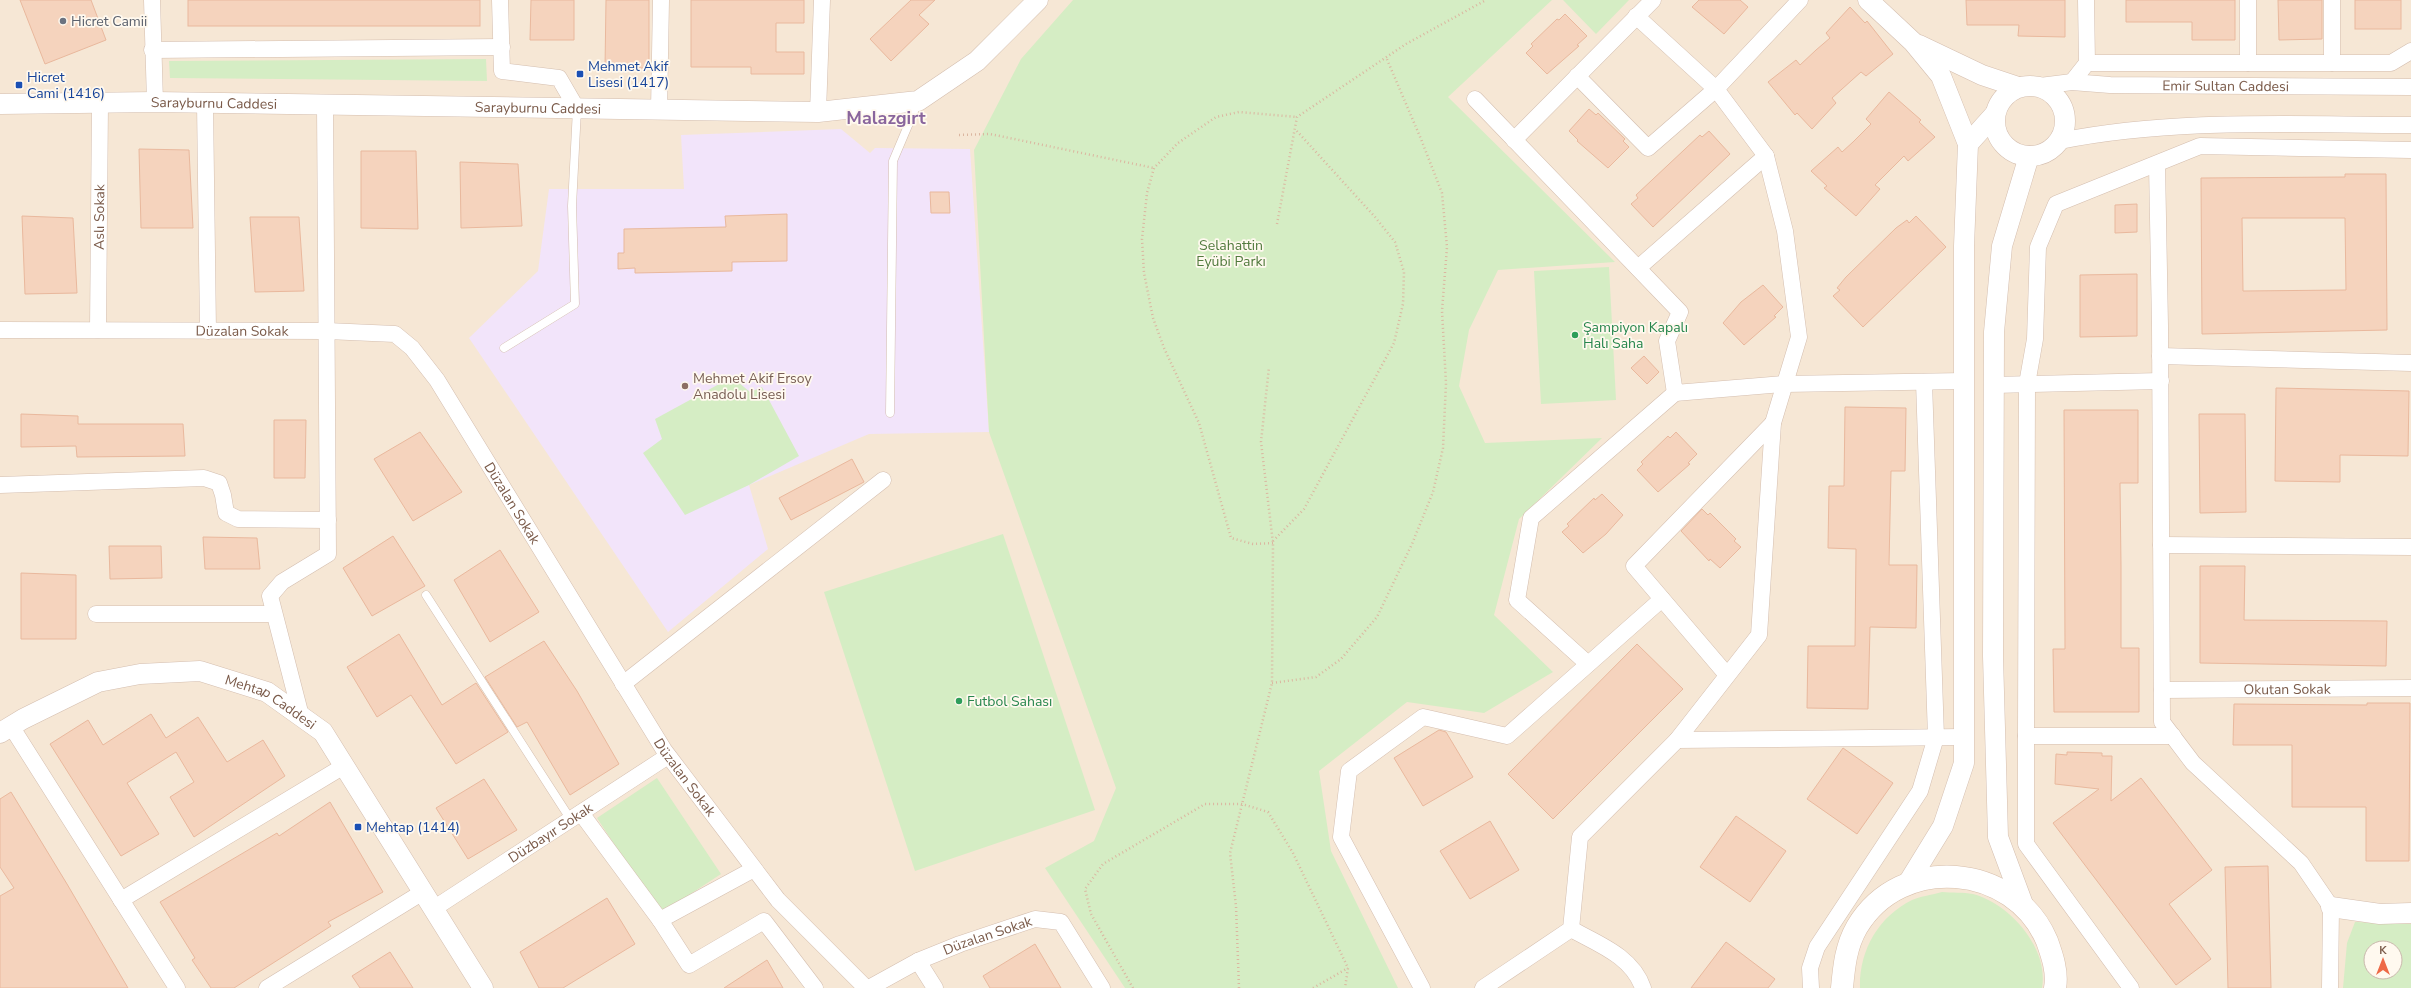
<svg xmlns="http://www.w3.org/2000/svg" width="2411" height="988" font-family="'Nunito Sans',sans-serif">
  <rect width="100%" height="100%" fill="#fef5e8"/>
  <!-- residential -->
  <path fill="#f6e7d5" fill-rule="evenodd" d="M0,0H2411V988H0ZM2371,948H2395V972H2371Z"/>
  <!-- education -->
  <path fill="#f2e4fa" d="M841,129L870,153L875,148L970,149L989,432L869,434L749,485L768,549L668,632L469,338L538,271L549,189H684L681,135Z"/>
  <!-- green -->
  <g fill="#d5edc4" fill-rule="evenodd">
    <path d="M1073,0H1552L1448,97L1615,262L1498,270L1469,330L1459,386L1485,443L1602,438L1519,519L1494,615L1553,672L1484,713L1407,702L1319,771L1331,851L1398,988H1125L1045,868L1094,841L1116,788L989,432L974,150L1021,59Z"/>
    <path d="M1563,0H1629L1596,34Z"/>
    <path d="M486,59L487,81L170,78L169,61Z"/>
    <path d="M1609,267L1616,400L1541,404L1534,271Z"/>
    <path d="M732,377L750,392L762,387L799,456L749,485L685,515L643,453L662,439L655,419Z"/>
    <path d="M1003,534L1095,810L915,871L824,592Z"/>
    <path d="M657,778L721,874L660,914L597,818Z"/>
    <path d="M1942,892C1952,893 1963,892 1973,894C2010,904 2049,948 2042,988H1860C1859,951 1878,917 1912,900C1921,896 1932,895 1942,892Z"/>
    <path d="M2355,922L2411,924V988H2343L2347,943ZM2371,948H2395V972H2371Z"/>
  </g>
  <!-- building -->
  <g fill="#f5d3bd" stroke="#e9b89d" fill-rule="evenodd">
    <path d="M20,0H91L106,40L45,64Z"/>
    <rect x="188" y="0" width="292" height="26"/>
    <path d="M531,0H574V40H530Z"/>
    <path d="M606,0H649V68H605Z"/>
    <path d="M691,0H804V23H776V52H804V74H751V67H691Z"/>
    <path d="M911,0H935L919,15L929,24L891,61L870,39Z"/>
    <path d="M1699,0H1740L1748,7L1724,34L1692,7Z"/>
    <path d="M1966,0H2065V37L2018,36L2019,25H1967Z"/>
    <path d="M2126,0H2235V40H2192V22H2126Z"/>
    <path d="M2278,0H2322V39L2279,40Z"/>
    <rect x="2355" y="0" width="46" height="29"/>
    <path d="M1850,7L1865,23L1867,21L1893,54L1866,76L1861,72L1832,98L1836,103L1812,129L1797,113L1795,115L1768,82L1796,60L1800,65L1816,50L1830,38L1826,33Z"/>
    <path d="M1565,14L1587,36L1577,45L1579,46L1547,74L1526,53L1533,46L1531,44L1557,19L1559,20Z"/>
    <path d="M1889,92L1921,120L1919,122L1935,137L1908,161L1904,156L1875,185L1880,189L1856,216L1824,188L1827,186L1811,171L1838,147L1842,152L1853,142L1871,124L1866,119Z"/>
    <path d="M1589,109L1596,115L1598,113L1625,139L1623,141L1629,147L1608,168L1577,141L1578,140L1569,131Z"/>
    <path d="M1709,131L1730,154L1653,227L1631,204L1638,198L1636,195L1700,135L1702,137Z"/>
    <path d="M139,149L189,150L193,228H141Z"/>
    <path d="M361,151H416L418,229L361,228Z"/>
    <path d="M460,162L518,164L522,226L461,228Z"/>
    <path d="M2345,174H2386L2387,330L2202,334L2201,178L2345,177ZM2242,218H2345L2346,290L2243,291Z"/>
    <path d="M930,192H949L950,213H931Z"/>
    <path d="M2137,204V232L2115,233V205Z"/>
    <path d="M787,214V261L732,262V271L635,273V268L618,269V253H624V229L726,227L725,216Z"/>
    <path d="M22,216L73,218L77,293L25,294Z"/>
    <path d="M1916,216L1946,247L1863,327L1833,296L1840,290L1837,288L1846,277L1896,228L1907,220L1909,223Z"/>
    <path d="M250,217H299L304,291L255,292Z"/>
    <path d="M2137,274V336L2080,337V275Z"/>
    <path d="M1763,285L1783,307L1774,316L1776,317L1744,345L1723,323L1741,302Z"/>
    <path d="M1644,356L1659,372L1647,384L1631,368Z"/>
    <path d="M2276,388L2409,391L2408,456L2340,455V482L2275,481Z"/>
    <path d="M1845,407L1906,408L1905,471H1891L1889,565H1917L1916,628L1870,627L1868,709L1807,708L1808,646H1855L1856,549L1828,548L1829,486H1844Z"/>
    <path d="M2064,410H2138V483H2120L2121,566V648H2139V712H2054L2053,649H2065Z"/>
    <path d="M21,414L78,416V424H183L185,456L77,457L76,446L21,447Z"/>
    <path d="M2199,414H2245L2246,512L2200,513Z"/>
    <path d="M274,420H306L305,478H274Z"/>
    <path d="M420,432L462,492L413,521L374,459Z"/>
    <path d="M1676,432L1697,454L1688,463L1690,464L1658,492L1637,470L1643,464L1641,462L1668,436L1670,438Z"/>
    <path d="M852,459L864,482L791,520L779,498Z"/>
    <path d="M1602,494L1623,515L1606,534L1583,553L1562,532L1569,526L1567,524L1594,498L1595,500Z"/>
    <path d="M1702,509L1708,515L1710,513L1736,539L1734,541L1741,547L1720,568L1710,559L1709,561L1681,531Z"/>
    <path d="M393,536L425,586L372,616L343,568Z"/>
    <path d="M203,537L257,538L260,569H205Z"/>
    <path d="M109,546H161L162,578L110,579Z"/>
    <path d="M500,550L539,612L490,642L454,580Z"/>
    <path d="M2200,566H2245L2244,620L2387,621L2386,666L2200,663Z"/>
    <path d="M21,573L76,575V639H21Z"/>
    <path d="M399,634L442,705L476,683L508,732L456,764L411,695L377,717L347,667Z"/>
    <path d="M544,641L577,691L619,764L570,795L527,722L517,727L485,677Z"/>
    <path d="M1637,644L1683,689L1553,819L1508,774Z"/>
    <path d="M2367,703H2410L2409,861H2366V807H2292V745H2233L2234,704L2367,705Z"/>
    <path d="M151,714L166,738L198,717L227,762L263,740L285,776L194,837L170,797L194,782L176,752L127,783L159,834L121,856L50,744L88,720L103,745Z"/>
    <path d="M1439,730L1446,732L1473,777L1423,806L1394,758Z"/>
    <path d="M1843,748L1893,783L1857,834L1807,799Z"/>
    <path d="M2067,752L2102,753V756H2112L2111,801L2141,778L2212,870L2169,904L2211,959L2176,985L2053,823L2099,789L2055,784L2056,754L2067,755Z"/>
    <path d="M484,779L517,830L468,859L436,808Z"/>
    <path d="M11,792L67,884L128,988H0V896L14,888L0,867V799Z"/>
    <path d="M330,802L383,892L328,922L331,926L234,988H211L192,960L195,958L160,902L277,833L279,836Z"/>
    <path d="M1736,816L1786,851L1750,902L1700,867Z"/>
    <path d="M1490,821L1519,870L1470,899L1440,851Z"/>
    <path d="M2268,866L2271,988H2228L2225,867Z"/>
    <path d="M607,898L635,944L563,988H539L520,952Z"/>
    <path d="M1726,942L1775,979L1768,988H1691Z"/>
    <path d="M1035,944L1061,988H990L983,976Z"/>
    <path d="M390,952L413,988H360L352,976Z"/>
    <path d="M767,960L783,988H724Z"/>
  </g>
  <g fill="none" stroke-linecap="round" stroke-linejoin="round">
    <!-- service casing -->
    <g stroke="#d4beaf" stroke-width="9">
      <g id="service">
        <path d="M504,348L575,304L572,206L577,109"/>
        <path d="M890,413L893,161L918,102"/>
        <path d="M426,595L571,820"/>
      </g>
    </g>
    <!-- minor casing -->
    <g stroke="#d4beaf" stroke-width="17">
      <g id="minor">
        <path d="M152,0L155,102"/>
        <path d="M500,0L502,71L559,78L577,109"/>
        <path d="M152,50L502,47"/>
        <path d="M2087,63H2391L2411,51"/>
        <path d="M2248,63V0"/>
        <path d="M2332,63V0"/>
        <path d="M1577,76L1648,148L1716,89L1636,16"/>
        <path d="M2072,82L2087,63L2086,0"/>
        <path id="s1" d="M2040,86L2072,82L2110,85L2411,87"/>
        <path d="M1475,99L1680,312L1667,341L1675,393L1784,384L1964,381"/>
        <path d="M205,103L208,331"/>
        <path d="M659,110L661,0"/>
        <path d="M818,112L822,0"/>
        <path d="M1514,140L1653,0"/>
        <path d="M2060,141C2175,118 2294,125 2411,125"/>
        <path d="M2157,164L2160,326L2162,722L2193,763L2301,863L2331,907L2330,988"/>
        <path d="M1638,268L1766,156"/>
        <path id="s2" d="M0,330L327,331L395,334L412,348L437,380L664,750L778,900L866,988"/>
        <path id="s3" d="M98,330L100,103"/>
        <path d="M2160,356L2411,363"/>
        <path d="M1994,385L2161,381"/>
        <path d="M0,485L204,478L219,483L223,495L226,513L238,519L328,520"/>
        <path d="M2161,545L2411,547"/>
        <path d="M96,614H274"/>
        <path d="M1588,664L1517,600L1531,518L1675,393"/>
        <path d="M1727,675L1634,566L1773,423"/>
        <path d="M623,684L883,480"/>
        <path id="s4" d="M2162,690L2411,688"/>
        <path d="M301,716L270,596L282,582L328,554L325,105"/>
        <path d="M11,726L177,988"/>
        <path d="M2026,736V844L2131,988"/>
        <path d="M2173,736H2026L2027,384L2035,339L2038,247L2056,204L2200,146L2411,150"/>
        <path d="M1677,740L1964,737"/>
        <path d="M581,813L660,920L754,869"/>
        <path d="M121,900L344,766"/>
        <path id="s5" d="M433,909L668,756"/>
        <path d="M660,920L689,965L764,921L815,988"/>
        <path d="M1571,929C1598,944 1632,956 1643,988"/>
        <path d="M918,961L935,988"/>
        <path d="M267,988L423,892"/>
        <path id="s6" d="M869,988L918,961L960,944L1035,919L1061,922L1102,988"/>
        <path d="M1422,988L1341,837L1349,771L1423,717L1507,736L1662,599"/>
        <path d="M1483,988L1571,929L1580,837L1677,740L1759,635L1773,423L1799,337L1785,231L1766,156L1716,89L1800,0"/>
        <path d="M1811,988L1810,968L1817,947L1920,791L1936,737L1924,382"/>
      </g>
    </g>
    <!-- tertiary casing -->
    <g stroke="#d4beaf" stroke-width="21">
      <g id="tertiary">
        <path d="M1868,0L1913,42L1941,76L1968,144L1964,246V763L1943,826L1908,883"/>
        <path d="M1919,45L1982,75L2018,87"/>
        <circle cx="2030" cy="121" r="35"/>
        <path id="s7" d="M0,104L155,102L818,112L918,101L977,61L1038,0"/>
        <path d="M1968,144L1995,114"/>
        <path id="s8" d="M0,733L23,719L98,682L140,674L200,671L267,692L323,732L483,988"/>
        <path d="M2024,907L1998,837L1993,656L1994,332L2002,246L2029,156"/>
        <path d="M2331,907L2380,914L2411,913"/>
      </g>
    </g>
    <!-- secondary casing -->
    <g stroke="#d7beab" stroke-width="23">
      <path id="secondary" d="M1842,988C1844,966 1846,946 1857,927C1901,853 2014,863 2047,941C2052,955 2058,972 2055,988"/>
    </g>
    <!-- path -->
    <g stroke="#dbb6a0" stroke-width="2.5" stroke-dasharray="1 3" stroke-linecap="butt">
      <path d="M959,135L990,134L1154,168"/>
      <path d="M1277,224L1297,117L1406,44L1486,0"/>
      <path d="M1273,541L1304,509L1394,343L1403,304L1404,272L1395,242L1375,217L1295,129"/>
      <path d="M1273,543L1253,544L1231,538L1199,423L1164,348L1153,318L1144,273L1142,239L1147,193L1154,168L1178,143L1216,117L1239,112L1297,117"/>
      <path d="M1272,683L1316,677L1341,659L1377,617L1412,544L1433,492L1443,448L1446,383L1442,311L1447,247L1442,193L1421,139L1386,57"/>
      <path d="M1133,988L1091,914L1085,889L1103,864L1205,804H1242L1268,812L1293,853L1348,968L1345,988"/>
      <path d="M1239,988L1236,906L1230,853L1272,683L1273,543L1261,442L1269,367"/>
      <path d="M1313,988L1348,968"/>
    </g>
    <!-- service -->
    <use href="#service" stroke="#fff" stroke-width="8"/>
    <!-- minor -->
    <use href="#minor" stroke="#fff" stroke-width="16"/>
    <!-- tertiary -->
    <use href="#tertiary" stroke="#fff" stroke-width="20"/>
    <!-- secondary -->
    <use href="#secondary" stroke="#fff" stroke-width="22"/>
  </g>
  <!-- markers -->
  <circle fill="#6b7280" stroke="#fff9ef" stroke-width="1.5" cx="63" cy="21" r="4"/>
  <g fill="#1a4fb4" stroke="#fff9ef" stroke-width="1.5">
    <rect x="576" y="70" width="8" height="8" rx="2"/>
    <rect x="15" y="81" width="8" height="8" rx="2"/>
    <rect x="354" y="823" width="8" height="8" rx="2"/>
  </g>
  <g fill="#2e9e5b" stroke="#fff9ef" stroke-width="1.5">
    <circle cx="1575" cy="335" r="4"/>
    <circle cx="959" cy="701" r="4"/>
  </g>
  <circle fill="#8d6e63" stroke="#fff9ef" stroke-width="1.5" cx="685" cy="386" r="4"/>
  <g text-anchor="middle" stroke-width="3.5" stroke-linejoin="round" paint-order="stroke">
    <!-- worship labels -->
    <g font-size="14" fill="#5b616d" stroke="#fff9ef" text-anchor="start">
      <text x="71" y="26">Hicret Camii</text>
    </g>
    <!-- transit labels -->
    <g font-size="14" fill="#164399" stroke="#fff9ef" text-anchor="start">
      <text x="588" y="71">Mehmet Akif<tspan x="588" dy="16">Lisesi (1417)</tspan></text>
      <text x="27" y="82">Hicret<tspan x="27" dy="16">Cami (1416)</tspan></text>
      <text x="366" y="832">Mehtap (1414)</text>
    </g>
    <!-- street labels -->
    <g font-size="14" fill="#7a5a49" stroke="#fff9ef">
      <text dy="5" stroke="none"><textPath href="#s1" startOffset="186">Emir Sultan Caddesi</textPath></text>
      <text dy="5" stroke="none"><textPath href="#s7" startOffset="214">Sarayburnu Caddesi</textPath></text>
      <text dy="5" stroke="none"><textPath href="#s7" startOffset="538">Sarayburnu Caddesi</textPath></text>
      <text dy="5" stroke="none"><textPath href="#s3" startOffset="113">Aslı Sokak</textPath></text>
      <text dy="5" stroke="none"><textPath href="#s2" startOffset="242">Düzalan Sokak</textPath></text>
      <text dy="5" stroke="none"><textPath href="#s2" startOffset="602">Düzalan Sokak</textPath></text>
      <text dy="5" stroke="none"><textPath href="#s4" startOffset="125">Okutan Sokak</textPath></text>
      <text dy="5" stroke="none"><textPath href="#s8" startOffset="291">Mehtap Caddesi</textPath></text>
      <text dy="5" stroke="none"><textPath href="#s2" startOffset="926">Düzalan Sokak</textPath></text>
      <text dy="5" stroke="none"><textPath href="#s5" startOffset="140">Düzbayır Sokak</textPath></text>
      <text dy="5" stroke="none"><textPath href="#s6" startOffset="130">Düzalan Sokak</textPath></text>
    </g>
    <!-- park labels -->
    <g font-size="14" fill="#517a3d" stroke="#fff9ef">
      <text x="1231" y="250">Selahattin<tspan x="1231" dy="16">Eyübi Parkı</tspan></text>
    </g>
    <!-- leisure labels -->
    <g font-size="14" fill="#27864d" stroke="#fff9ef" text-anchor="start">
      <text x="1583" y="332">Şampiyon Kapalı<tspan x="1583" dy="16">Halı Saha</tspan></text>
      <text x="967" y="706">Futbol Sahası</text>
    </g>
    <!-- education labels -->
    <g font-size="14" fill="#785e54" stroke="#fff9ef" text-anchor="start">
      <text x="693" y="383">Mehmet Akif Ersoy<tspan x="693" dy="16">Anadolu Lisesi</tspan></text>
    </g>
    <!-- district labels -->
    <g font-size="18" font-weight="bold" fill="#89659d" stroke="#fff9ef">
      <text x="886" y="124">Malazgirt</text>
    </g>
  </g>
  <!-- north arrow -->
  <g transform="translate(2383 960)"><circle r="19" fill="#fff9ef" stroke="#cab9ad"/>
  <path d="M0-3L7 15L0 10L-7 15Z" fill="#ee6946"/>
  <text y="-6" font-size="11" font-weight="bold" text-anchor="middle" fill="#7a5a49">K</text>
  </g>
</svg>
